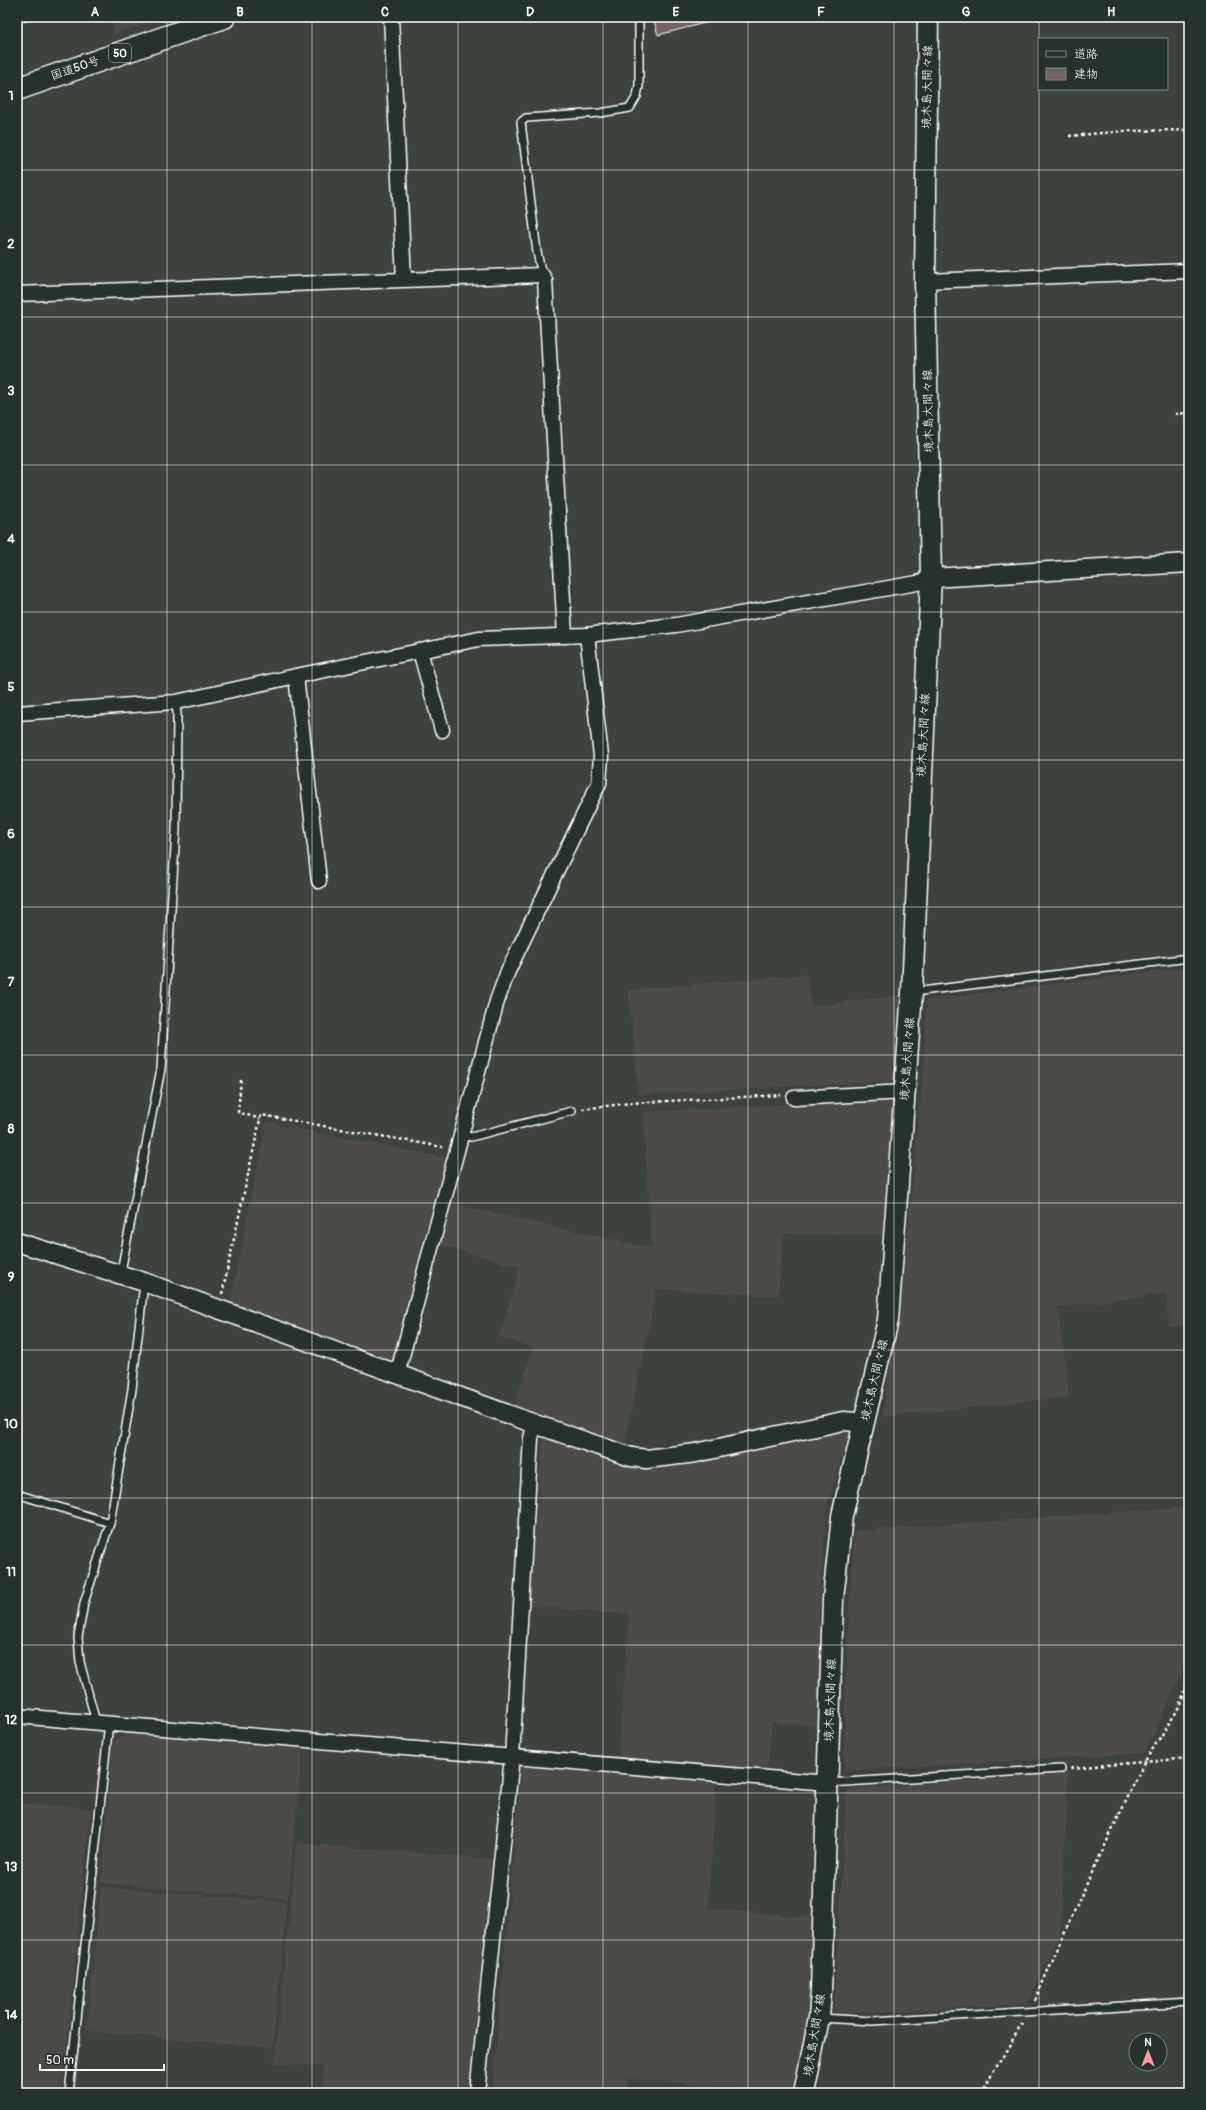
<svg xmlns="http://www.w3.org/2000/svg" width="1206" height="2110" font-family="Pangolin,'Klee One',sans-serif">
  <rect width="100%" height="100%" fill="#3c423c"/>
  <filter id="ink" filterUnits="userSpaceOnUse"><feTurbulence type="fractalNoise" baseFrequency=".025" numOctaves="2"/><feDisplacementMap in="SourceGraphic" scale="8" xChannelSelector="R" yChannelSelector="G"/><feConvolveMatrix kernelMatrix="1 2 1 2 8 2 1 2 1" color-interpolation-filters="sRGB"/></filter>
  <g filter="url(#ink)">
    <!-- built -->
    <g fill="#4c4c46">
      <path d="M112,17H165L113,35Z"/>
      <path d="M1189,967V1326L1169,1327L1166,1294L1058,1307L1069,1397L882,1417L904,1271L924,1060L926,1000Z"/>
      <path d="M806,974L811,1006L900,995L895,1081L639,1095L628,990Z"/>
      <path d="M895,1098L884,1235L784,1234L778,1296L657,1289L624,1444L514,1407L533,1348L499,1337L520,1267L436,1244L449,1203L652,1248L643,1112Z"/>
      <path d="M266,1122L448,1158L392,1365L230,1304Z"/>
      <path d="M844,1430L849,1435L828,1502L820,1598V1727L772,1722L767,1772L618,1757L629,1615L529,1606L543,1438L636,1468L675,1466Z"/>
      <path d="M1189,1507V1658L1145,1753L843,1771L849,1603L855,1531Z"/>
      <path d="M134,1730L303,1749L288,1899L101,1883L113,1742Z"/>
      <path d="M521,1767L716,1783L708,1908L815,1918L809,2012L794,2092L628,2079L626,2093H492Z"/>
      <path d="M1068,1774L1061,1933L1027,2004L833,2014L847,1789Z"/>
      <path d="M17,1803L91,1808L62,2093H17Z"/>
      <path d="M297,1843L495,1859L471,2093H321L323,2067L274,2063Z"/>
      <path d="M101,1887L287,1902L273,2048L86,2031Z"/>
    </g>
    <!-- building -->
    <path fill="#71645f" stroke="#fff" d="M653,17H709V22L658,35Z"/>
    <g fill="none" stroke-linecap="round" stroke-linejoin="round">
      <!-- service casing -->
      <g stroke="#fff" stroke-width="10">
        <g id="service">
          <path d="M17,17H25"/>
          <path d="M542,275L537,252L521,122L526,118L600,113L630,108L637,96L639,86V17"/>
          <path d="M913,992L1189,958"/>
          <path d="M461,1135L471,1137L572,1111"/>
          <path d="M119,1273L122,1266L161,1069L176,830L177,714L176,702"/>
          <path d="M17,1494L110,1523"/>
          <path d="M96,1722L80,1662L78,1637L84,1603L110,1523L132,1389L144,1283"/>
          <path d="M828,1783L1061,1769"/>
          <path d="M820,2018L873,2021L1189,2002"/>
          <path d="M69,2093L109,1723"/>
        </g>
      </g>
      <!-- minor casing -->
      <g stroke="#fff" stroke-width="17">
        <g id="minor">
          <path d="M391,17L404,279"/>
          <path d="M925,281L1189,271"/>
          <path d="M17,294L542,275L545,280L565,636"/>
          <path d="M420,651L442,730"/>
          <path d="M296,676L319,881"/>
          <path d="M17,713L176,702L296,676L479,639L587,635L676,625L917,583L931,578"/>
          <path d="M794,1098L905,1092"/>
          <path d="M397,1375L497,1001L508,971L599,783L601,756L587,635"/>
          <path d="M17,1716L828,1783"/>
          <path d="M477,2093L512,1757L531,1438L535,1424"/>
        </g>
      </g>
      <!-- tertiary casing -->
      <g stroke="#fff" stroke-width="21">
        <g id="tertiary">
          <path d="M931,578L1189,563"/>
          <path d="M17,1242L144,1282L535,1424L631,1457L646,1459L696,1453L843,1421L856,1422L864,1424"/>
        </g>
      </g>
      <!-- secondary casing -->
      <g stroke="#fff" stroke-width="23">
        <path id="secondary" d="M804,2093L819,2018L821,1991L833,1599L842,1516L888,1320L912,992L931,578L925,281L928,17"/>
      </g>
      <!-- trunk casing -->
      <g stroke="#fff" stroke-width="25">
        <path id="trunk" d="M17,89L224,17"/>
      </g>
      <!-- path -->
      <g stroke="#fff" stroke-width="2.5" stroke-dasharray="3 3" stroke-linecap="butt">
        <path d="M1069,136L1124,131L1189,130"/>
        <path d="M1175,414L1189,413"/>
        <path d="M241,1080L238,1112L260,1119"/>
        <path d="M582,1109L630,1103L781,1095"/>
        <path d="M222,1294L261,1115L443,1147"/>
        <path d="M1071,1768L1189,1758"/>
        <path d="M1035,2000L1080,1898L1145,1761L1177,1711L1189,1681"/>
        <path d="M981,2093L1022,2024"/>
      </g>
      <!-- service -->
      <use href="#service" stroke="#26332d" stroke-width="7"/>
      <!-- minor -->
      <use href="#minor" stroke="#26332d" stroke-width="14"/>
      <!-- tertiary -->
      <use href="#tertiary" stroke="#26332d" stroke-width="18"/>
      <!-- secondary -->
      <use href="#secondary" stroke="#26332d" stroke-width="20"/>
      <!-- trunk -->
      <use href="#trunk" stroke="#26332d" stroke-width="22"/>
    </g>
  </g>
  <!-- grid -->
  <path fill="none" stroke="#fff" stroke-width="1" stroke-opacity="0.55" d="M167,17V2093M312,17V2093M458,17V2093M603,17V2093M748,17V2093M894,17V2093M1039,17V2093M17,170H1189M17,317H1189M17,465H1189M17,612H1189M17,760H1189M17,907H1189M17,1055H1189M17,1203H1189M17,1350H1189M17,1498H1189M17,1645H1189M17,1793H1189M17,1940H1189"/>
  <g text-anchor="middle" stroke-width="3" stroke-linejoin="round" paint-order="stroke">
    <!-- shield labels -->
    <rect fill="#26332d" stroke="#bec2c0" stroke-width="1" x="109" y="44" width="22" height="18" rx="3"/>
    <g font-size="11" font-weight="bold" fill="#fff">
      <text x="120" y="57">50</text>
    </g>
    <!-- street labels -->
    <g font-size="12" fill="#fff" stroke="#26332d">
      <text transform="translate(75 68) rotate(-19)" y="4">国道50号</text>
      <text transform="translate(927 87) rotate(-89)" y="4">境木島大間々線</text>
      <text transform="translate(928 411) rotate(-91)" y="4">境木島大間々線</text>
      <text transform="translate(923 735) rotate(-87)" y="4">境木島大間々線</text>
      <text transform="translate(907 1059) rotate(-86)" y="4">境木島大間々線</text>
      <text transform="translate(874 1380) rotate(-77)" y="4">境木島大間々線</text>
      <text transform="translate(830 1700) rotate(-88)" y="4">境木島大間々線</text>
      <text transform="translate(814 2035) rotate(-81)" y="4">境木島大間々線</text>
    </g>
  </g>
  <!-- margin -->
  <rect width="1206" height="2110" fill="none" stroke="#26332d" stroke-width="44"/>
  <!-- legend -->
  <rect x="1038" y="38" width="130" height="52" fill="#26332d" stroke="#7d8581"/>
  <rect x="1046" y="51" width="20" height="6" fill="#26332d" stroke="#7d8581"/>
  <text x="1074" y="58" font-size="12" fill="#ffffff">道路</text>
  <rect x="1046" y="68" width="20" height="12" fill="#71645f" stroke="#7d8581"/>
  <text x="1074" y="78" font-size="12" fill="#ffffff">建物</text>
  <!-- north arrow -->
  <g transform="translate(1148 2052)"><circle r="19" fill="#26332d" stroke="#7d8581"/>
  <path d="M0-3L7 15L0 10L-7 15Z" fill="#ff9aa2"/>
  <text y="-6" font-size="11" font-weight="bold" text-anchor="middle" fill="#ffffff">N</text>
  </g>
  <!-- scale -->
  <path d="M40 2064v6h124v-6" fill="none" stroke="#ffffff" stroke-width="2"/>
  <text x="46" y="2064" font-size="12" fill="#ffffff" stroke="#26332d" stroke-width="3" paint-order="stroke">50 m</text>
  <rect x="22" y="22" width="1162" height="2066" fill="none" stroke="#fff" stroke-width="1.5"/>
  <g font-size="13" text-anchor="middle" font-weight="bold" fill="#fff">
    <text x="95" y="16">A</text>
    <text x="240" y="16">B</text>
    <text x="385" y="16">C</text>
    <text x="530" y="16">D</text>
    <text x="676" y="16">E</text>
    <text x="821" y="16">F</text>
    <text x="966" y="16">G</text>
    <text x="1111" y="16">H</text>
    <text x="11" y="100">1</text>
    <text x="11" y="248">2</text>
    <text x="11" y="395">3</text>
    <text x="11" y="543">4</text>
    <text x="11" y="691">5</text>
    <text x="11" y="838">6</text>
    <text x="11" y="986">7</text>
    <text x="11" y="1133">8</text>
    <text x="11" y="1281">9</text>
    <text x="11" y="1428">10</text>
    <text x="11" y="1576">11</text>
    <text x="11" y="1724">12</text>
    <text x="11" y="1871">13</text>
    <text x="11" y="2019">14</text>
  </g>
</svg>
